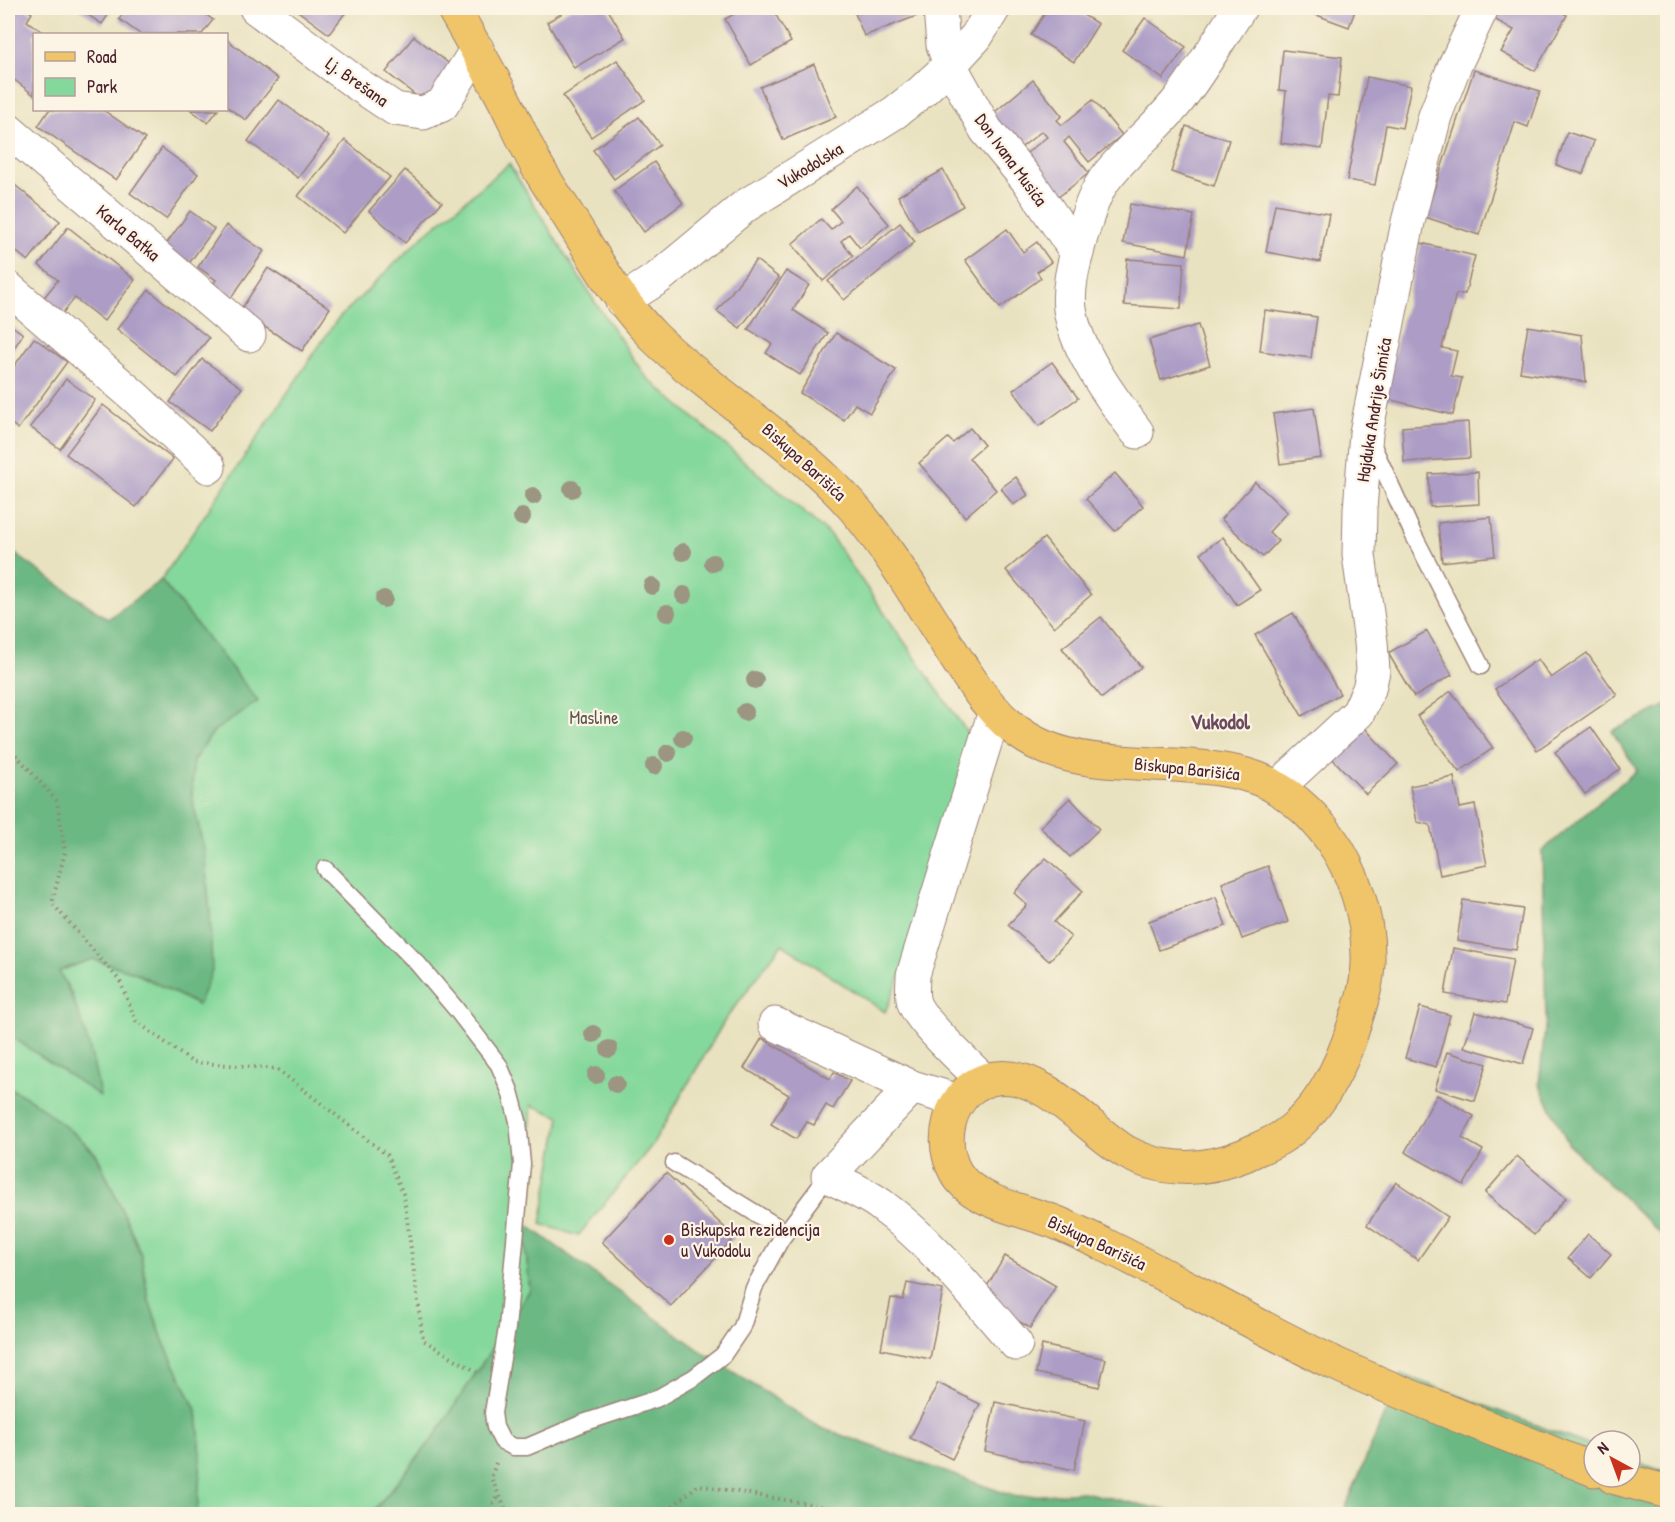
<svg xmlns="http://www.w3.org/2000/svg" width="1675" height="1522" font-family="'Patrick Hand',sans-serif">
  <rect width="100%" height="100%" fill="#fcf5e5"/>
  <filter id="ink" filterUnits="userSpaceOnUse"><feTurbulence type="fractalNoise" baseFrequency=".0167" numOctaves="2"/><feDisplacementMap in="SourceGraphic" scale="12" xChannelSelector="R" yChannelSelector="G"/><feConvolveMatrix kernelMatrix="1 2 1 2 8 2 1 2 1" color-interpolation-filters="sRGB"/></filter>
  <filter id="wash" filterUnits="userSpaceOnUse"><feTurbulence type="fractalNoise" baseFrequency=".008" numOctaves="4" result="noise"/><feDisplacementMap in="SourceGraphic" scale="24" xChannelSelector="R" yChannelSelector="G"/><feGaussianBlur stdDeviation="1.35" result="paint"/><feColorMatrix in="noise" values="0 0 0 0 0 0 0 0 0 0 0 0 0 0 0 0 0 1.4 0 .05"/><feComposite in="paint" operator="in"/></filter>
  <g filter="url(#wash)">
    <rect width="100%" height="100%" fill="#e9e2c0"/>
    <!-- green -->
    <path fill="#85d89b" stroke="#687c63" stroke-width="1.5" d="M509,164L593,299L645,376L830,535L978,748L947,866L885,1012L782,944L725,1020L653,1144L578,1236L541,1224L560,1117L532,1105L523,1222L530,1290L433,1439L371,1514H197L201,1456L197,1412L164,1343L149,1301L141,1255L131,1230L97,1155L82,1140L33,1101L8,1087V1034L99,1095L72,994L59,971L92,959L134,972L198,1005L210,914L204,849L192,799L193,761L214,731L258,701L161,580L336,321L421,238Z"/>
    <!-- forest -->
    <g fill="#6cb883" stroke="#5b6c57" stroke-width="1.5">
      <path d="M8,549L108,619L161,580L258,701L214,731L193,761L192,799L204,849L210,914L212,971L198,1005L134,972L92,959L59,971C80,1010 93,1052 100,1096L8,1034Z"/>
      <path d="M1667,705V1240L1569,1145L1539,1084L1546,1018L1542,851L1637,770L1612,731Z"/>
      <path d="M8,1087L33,1101L82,1140L97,1156L131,1230L141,1255L149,1301L164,1343L197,1412L201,1456L197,1514H8Z"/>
      <path d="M523,1222L705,1354L821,1428L1016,1497L1083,1492L1183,1514H371L433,1439L530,1290Z"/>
      <path d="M1401,1374L1594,1447V1477H1630V1460L1667,1472V1514H1343Z"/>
    </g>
    <g id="blocks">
      <!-- building -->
      <g fill="#ac9cc6">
        <path d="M8,8H24L32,13L27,21L45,34H34V95L8,75Z"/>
        <path d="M77,8H113L102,24Z"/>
        <path d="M128,8H197L213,20L202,34H140L119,19Z"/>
        <path d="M294,8H349L329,34Z"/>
        <path d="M571,8H607L625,38L574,68L547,22Z"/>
        <path d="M745,8H772L791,42L751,65L725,19Z"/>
        <path d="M853,8H920L922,14L864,36Z"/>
        <path d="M1048,8H1072L1098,24L1074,62L1031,35Z"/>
        <path d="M1304,8H1356L1349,27L1303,10Z"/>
        <path d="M1501,8H1553L1567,15L1535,71L1501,52L1514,30L1494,19Z"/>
        <path d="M1145,18L1186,47L1163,79L1122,50Z"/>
        <path d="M414,36L452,66L424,102L386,72Z"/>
        <path d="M226,39L278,79L246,120L226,106Z"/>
        <path d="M1283,50L1342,57L1338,97L1328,96L1322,149L1281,143L1286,91L1279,90Z"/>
        <path d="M617,60L645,100L591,137L563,96Z"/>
        <path d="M814,64L836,117L783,140L760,87Z"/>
        <path d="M1474,70L1540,91L1528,127L1515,122L1479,235L1425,217Z"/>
        <path d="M1367,77L1411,86L1402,128L1386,125L1375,185L1347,180Z"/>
        <path d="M1033,80L1062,116L1057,120L1062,125L1093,100L1122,135L1089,162L1069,137L1064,142L1089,173L1057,198L1023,156L1047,137L1042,131L1018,150L990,116Z"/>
        <path d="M279,100L329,137L298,178L248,141Z"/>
        <path d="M49,110H103L145,139L116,180L38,126Z"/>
        <path d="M191,110H218L208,123Z"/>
        <path d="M639,117L660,145L614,179L593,150Z"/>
        <path d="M1186,126L1229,140L1214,186L1171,172Z"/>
        <path d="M1567,132L1594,141L1583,174L1556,165Z"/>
        <path d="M345,140L390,177L343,233L298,196Z"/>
        <path d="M162,148L198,174L166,219L130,193Z"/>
        <path d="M654,162L683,203L644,232L614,191Z"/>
        <path d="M405,170L442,202L405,243L369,211Z"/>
        <path d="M943,170L963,206L918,231L898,196Z"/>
        <path d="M11,182L60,221L28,261L8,245V187Z"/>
        <path d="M857,186L889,224L860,248L849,234L841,241L853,256L823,281L792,244L821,219L831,230L841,221L831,209Z"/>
        <path d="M1130,204L1194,215L1187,255L1123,243Z"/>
        <path d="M1275,204L1329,214L1320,262L1266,252Z"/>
        <path d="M190,211L214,229L185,269L161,251Z"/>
        <path d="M900,223L915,242L844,300L828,281Z"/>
        <path d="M226,225L264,251L227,304L208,291L216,280L198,267Z"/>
        <path d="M68,227L135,280L104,321L75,298L61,315L42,300L58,280L39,265Z"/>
        <path d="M1007,229L1023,252L1037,242L1051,262L1037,272L1041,278L1000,308L965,260Z"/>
        <path d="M1421,243L1475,256L1465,294H1456L1442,348L1457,351L1451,376L1462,378L1453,415L1383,398Z"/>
        <path d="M1127,259L1184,263L1181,309L1124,305Z"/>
        <path d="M756,260L779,278L740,328L717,311Z"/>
        <path d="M268,268L330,308L302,351L240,311Z"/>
        <path d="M786,271L809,285L793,310L828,333L800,375L766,353L772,344L748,329Z"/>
        <path d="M149,290L209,338L177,377L117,329Z"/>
        <path d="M1265,310L1317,317L1311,358L1260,351Z"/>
        <path d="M8,323L23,334L8,358Z"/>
        <path d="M1198,325L1210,365L1161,380L1149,340Z"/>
        <path d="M1528,326L1582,335L1586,382L1520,372Z"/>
        <path d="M836,333L896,370L870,413L855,404L844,420L800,393Z"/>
        <path d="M34,338L67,362L18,429L8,421V375Z"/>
        <path d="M202,359L242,388L210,431L170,402Z"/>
        <path d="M1052,362L1078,398L1039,426L1013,390Z"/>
        <path d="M66,379L95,400L60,449L30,427Z"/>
        <path d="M103,405L173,459L136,507L66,454Z"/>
        <path d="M1314,408L1321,458L1280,464L1273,414Z"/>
        <path d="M1468,422L1470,458L1404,462L1402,427Z"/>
        <path d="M970,428L984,445L969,458L996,490L965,517L919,463L948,438L953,443Z"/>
        <path d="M1478,472L1479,504L1430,507L1429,474Z"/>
        <path d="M1115,473L1143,506L1115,531L1086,499Z"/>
        <path d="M1016,477L1028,495L1013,505L1001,488Z"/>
        <path d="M1255,482L1287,512L1269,532L1278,541L1263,557L1221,519Z"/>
        <path d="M1491,517L1495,556L1442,562L1438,523Z"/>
        <path d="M1223,537L1260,590L1237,605L1201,553Z"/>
        <path d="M1044,538L1091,595L1054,627L1006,570Z"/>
        <path d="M1293,613L1340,694L1302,716L1255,635Z"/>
        <path d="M1101,617L1141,667L1102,698L1062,648Z"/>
        <path d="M1427,631L1452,675L1414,697L1388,653Z"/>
        <path d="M1587,653L1617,695L1537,750L1495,689L1538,659L1551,678Z"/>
        <path d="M1451,691L1493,748L1459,772L1417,716Z"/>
        <path d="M1361,724L1398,764L1366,794L1328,754Z"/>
        <path d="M1591,727L1620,769L1585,794L1555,752Z"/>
        <path d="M1454,777L1460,808L1475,805L1487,865L1440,875L1430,825L1417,822L1410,786Z"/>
        <path d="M1070,798L1099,829L1070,857L1040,827Z"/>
        <path d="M1046,858L1083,891L1054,922L1071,937L1049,961L1008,925L1027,905L1014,893Z"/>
        <path d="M1268,866L1288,922L1242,939L1222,883Z"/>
        <path d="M1216,897L1226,926L1159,950L1149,921Z"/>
        <path d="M1463,900L1523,909L1516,950L1457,941Z"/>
        <path d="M1453,948L1513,959L1505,1004L1445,994Z"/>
        <path d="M1420,1007L1450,1015L1436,1067L1405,1058Z"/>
        <path d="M1475,1012L1533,1028L1523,1064L1464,1047Z"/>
        <path d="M762,1038L830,1079L834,1072L850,1081L833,1109L826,1105L814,1125L807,1122L796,1139L771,1124L789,1095L744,1068Z"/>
        <path d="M1447,1052L1487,1064L1475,1101L1435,1089Z"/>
        <path d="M1437,1095L1474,1116L1462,1138L1483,1150L1464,1185L1405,1152Z"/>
        <path d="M1517,1156L1566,1198L1534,1235L1485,1193Z"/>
        <path d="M666,1173L735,1237L671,1306L602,1242Z"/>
        <path d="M1396,1182L1448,1217L1418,1260L1367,1225Z"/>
        <path d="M1588,1234L1611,1254L1591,1278L1568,1258Z"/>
        <path d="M1005,1256L1056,1286L1030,1328L980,1298Z"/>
        <path d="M907,1283L943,1290L930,1359L881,1349L891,1298L903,1300Z"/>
        <path d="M1042,1345L1106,1359L1099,1387L1036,1373Z"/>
        <path d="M938,1383L980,1404L952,1459L910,1438Z"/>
        <path d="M995,1402L1085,1421L1074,1470L985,1451Z"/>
      </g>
    </g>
  </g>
  <g filter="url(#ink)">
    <use href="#blocks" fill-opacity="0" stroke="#9a8076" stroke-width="1.5"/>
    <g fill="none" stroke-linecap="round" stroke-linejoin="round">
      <!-- lane casing -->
      <g stroke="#9a8076" stroke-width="19">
        <g id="lane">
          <path d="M1372,444L1413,534L1481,666"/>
          <path d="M325,869L418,964L456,1009L499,1065L510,1091L518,1121L522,1164L507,1328L493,1413L495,1427L502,1441L513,1447H527L583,1423L656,1399L693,1378L723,1355L742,1327L754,1288L781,1239L828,1176"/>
          <path d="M674,1163L786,1232"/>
        </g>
      </g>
      <!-- street casing -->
      <g stroke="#9a8076" stroke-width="35">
        <g id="street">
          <path d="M256,8L356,83L395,109L423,113L442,105L477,49"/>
          <path d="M940,8L943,45L950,65L986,130L1029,182L1077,253"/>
          <path d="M8,130L249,335"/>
          <path d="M8,288L135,397L209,467"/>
          <path d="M622,301L658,278L745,206L894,113L921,92L950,65L976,37L994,8"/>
          <path d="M1137,432C1112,399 1076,351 1070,309C1067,286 1075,260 1081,237C1087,217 1094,192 1108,175C1129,149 1156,128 1177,102C1200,73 1219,39 1240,8"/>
          <path d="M1277,788L1358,713L1369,689L1373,671L1371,642L1359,555L1360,509L1366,433L1408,222L1435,116L1454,67L1482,8"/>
          <path d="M775,1024L912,1087L959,1101"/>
          <path d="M984,1081C968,1065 920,1021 914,1003C911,994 913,985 913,975L995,711"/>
          <path d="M912,1087L828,1176C845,1185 865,1193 881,1205C933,1243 974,1296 1016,1344"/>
        </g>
      </g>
      <!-- primary casing -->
      <g stroke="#9a8076" stroke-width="35">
        <g id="primary">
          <path d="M453,8C469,36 485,64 500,92C513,116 524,142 537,166C551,190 567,213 581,236C603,272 624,307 654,337C717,398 795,441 853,507C889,549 917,598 947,644C969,678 991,716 1027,738C1054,755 1087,760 1119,762C1161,765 1217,764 1256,778C1286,789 1312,813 1330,838C1353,870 1368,915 1368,955C1369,978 1362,1001 1355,1022C1342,1065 1321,1111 1282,1137C1271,1144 1257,1149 1245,1155C1223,1164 1202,1169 1178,1167C1159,1166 1142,1161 1126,1152C1088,1129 1044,1072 997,1078C947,1083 931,1153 966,1185C989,1205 1026,1211 1055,1222C1072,1229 1088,1237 1105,1245C1183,1283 1259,1328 1338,1365C1422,1403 1509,1435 1594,1470"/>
          <path d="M1613,1477L1668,1492"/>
        </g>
      </g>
      <!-- path -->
      <g stroke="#9a8076" stroke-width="4" stroke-dasharray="1.5 4.5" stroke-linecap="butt">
        <path d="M8,746L57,801L65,852L52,903L120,981L136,1021L192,1062L277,1069L387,1155L404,1196L423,1340L477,1372"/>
        <path d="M496,1463L491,1478L508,1514"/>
        <path d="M486,1514L499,1496"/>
        <path d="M664,1514L698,1485L832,1508L843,1514"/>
      </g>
      <!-- lane -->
      <use href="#lane" stroke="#fff" stroke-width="16"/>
      <!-- street -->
      <use href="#street" stroke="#fff" stroke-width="33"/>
      <!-- primary -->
      <use href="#primary" stroke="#f0c469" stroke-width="33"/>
    </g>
    <!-- trees -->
    <g fill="#9b9581">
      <circle cx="572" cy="489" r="9"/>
      <circle cx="533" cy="496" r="9"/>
      <circle cx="522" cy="517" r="9"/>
      <circle cx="683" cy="552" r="9"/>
      <circle cx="713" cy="563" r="9"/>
      <circle cx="652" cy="586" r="9"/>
      <circle cx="684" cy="595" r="9"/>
      <circle cx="384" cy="599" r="9"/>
      <circle cx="667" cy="613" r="9"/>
      <circle cx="755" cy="680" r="9"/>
      <circle cx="745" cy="712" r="9"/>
      <circle cx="683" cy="738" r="9"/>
      <circle cx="668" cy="753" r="9"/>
      <circle cx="654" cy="766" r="9"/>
      <circle cx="593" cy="1034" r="9"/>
      <circle cx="609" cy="1049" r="9"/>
      <circle cx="596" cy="1075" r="9"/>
      <circle cx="616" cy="1084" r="9"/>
    </g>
  </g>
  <!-- markers -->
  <circle fill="#c8321e" stroke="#fcf5e5" stroke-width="2" cx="669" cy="1240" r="6"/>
  <g text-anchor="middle" stroke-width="4.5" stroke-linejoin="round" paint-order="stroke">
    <!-- street labels -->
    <g font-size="18" fill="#4a1f2b" stroke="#fcf5e5">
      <text transform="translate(357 82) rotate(35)" y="6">Lj. Brešana</text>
      <text transform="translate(1011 160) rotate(54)" y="6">Don Ivana Musića</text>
      <text transform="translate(810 166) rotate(-31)" y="6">Vukodolska</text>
      <text transform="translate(128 233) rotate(40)" y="6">Karla Batka</text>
      <text transform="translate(1374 410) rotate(-81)" y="6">Hajduka Andrije Šimića</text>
      <text transform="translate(804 462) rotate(42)" y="6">Biskupa Barišića</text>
      <text transform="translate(1187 769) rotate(6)" y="6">Biskupa Barišića</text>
      <text transform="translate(1097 1243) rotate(25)" y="6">Biskupa Barišića</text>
    </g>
    <!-- park labels -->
    <g font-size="18" fill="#5c564d" stroke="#fcf5e5">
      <text x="594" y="724">Masline</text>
    </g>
    <!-- poi labels -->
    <g font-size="18" fill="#4a1f2b" stroke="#fcf5e5" text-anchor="start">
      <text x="681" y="1236">Biskupska rezidencija<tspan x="681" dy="21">u Vukodolu</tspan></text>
    </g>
    <!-- quarter labels -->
    <g font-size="21" font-weight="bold" fill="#6c4b61" stroke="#fcf5e5">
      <text x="1220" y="729">Vukodol</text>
    </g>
  </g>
  <!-- margin -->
  <rect width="1675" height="1522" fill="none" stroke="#fcf5e5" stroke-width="30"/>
  <!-- legend -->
  <rect x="33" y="33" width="195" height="78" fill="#fcf5e5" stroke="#b59f9b" stroke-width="1.5"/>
  <rect x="45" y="52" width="30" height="9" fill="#f0c469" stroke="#b59f9b" stroke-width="1.5"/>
  <text x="87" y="63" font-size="18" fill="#4a1f2b">Road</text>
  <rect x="45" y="78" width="30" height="18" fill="#85d89b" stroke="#b59f9b" stroke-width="1.5"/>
  <text x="87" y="93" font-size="18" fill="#4a1f2b">Park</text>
  <!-- north arrow -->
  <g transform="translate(1612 1459) rotate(319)"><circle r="28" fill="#fcf5e5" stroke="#b59f9b" stroke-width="1.5"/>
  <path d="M0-4.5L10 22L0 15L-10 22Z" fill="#c8321e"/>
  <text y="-9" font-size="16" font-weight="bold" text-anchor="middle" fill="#4a1f2b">N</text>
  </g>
</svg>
